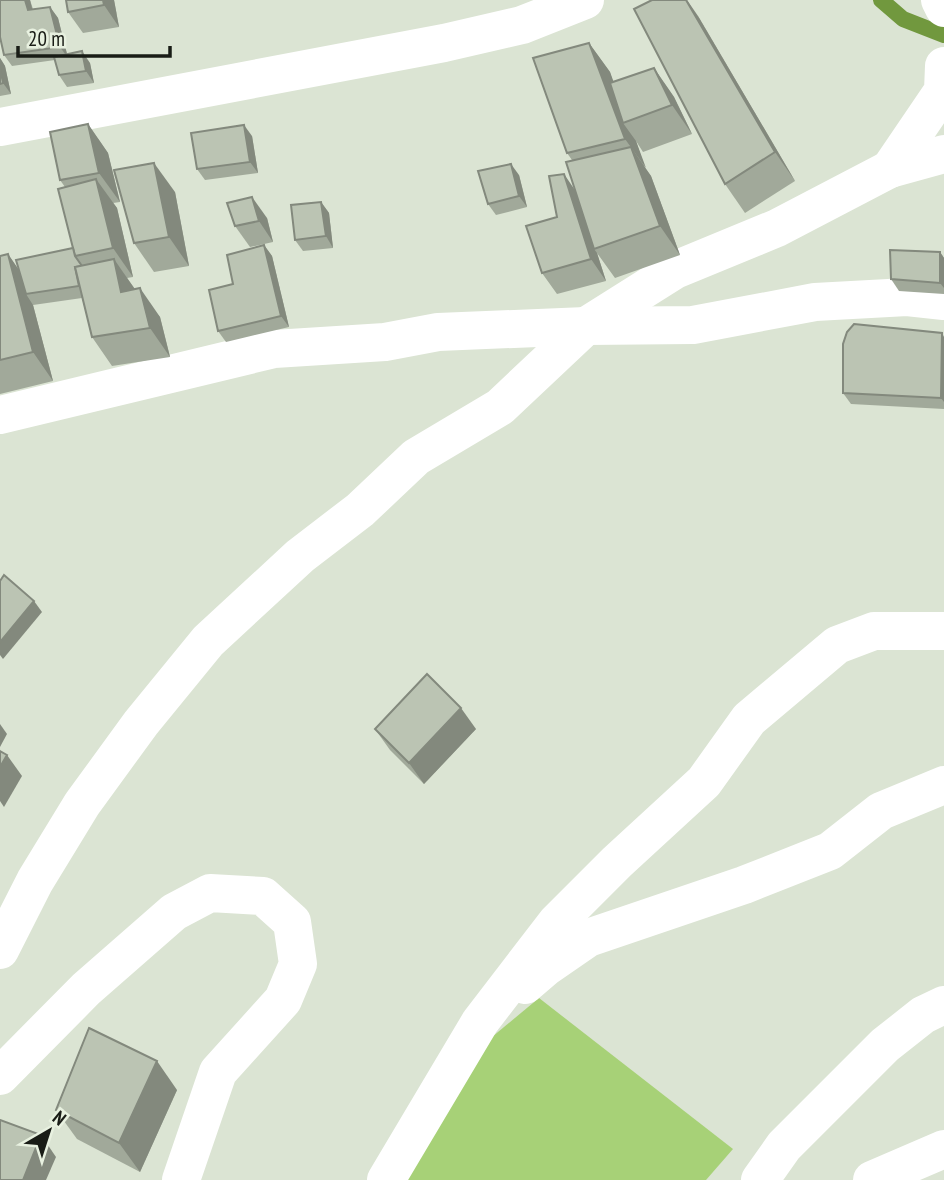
<svg xmlns="http://www.w3.org/2000/svg" width="944" height="1180" font-family="'PT Sans Narrow',sans-serif">
  <rect width="100%" height="100%" fill="#dbe4d3"/>
  <!-- green -->
  <path fill="#a7d177" d="M539,998L733,1149L706,1180H405L492,1037Z"/>
  <g fill="none" stroke-linecap="round" stroke-linejoin="round">
    <!-- stream -->
    <path stroke="#71983e" stroke-width="16" d="M881,0L903,19L944,35"/>
    <!-- street -->
    <g stroke="#fff" stroke-width="38">
      <path d="M940,0L944,8"/>
      <path d="M0,127L444,43L522,25L585,0"/>
      <path d="M890,169L943,91L944,66"/>
      <path d="M0,415L274,349L385,342L438,332L586,326L693,325L815,302L907,297L944,301"/>
      <path d="M0,950L35,881L82,804L141,723L208,641L300,556L360,510L416,457L500,407L586,326L675,270L777,228L890,169L944,154"/>
      <path d="M525,985L546,967L588,938L744,885L830,851L881,811L944,785"/>
      <path d="M0,1076L86,989L174,912L210,893L263,896L292,922L298,964L283,1000L218,1072L181,1180"/>
      <path d="M386,1180L480,1022L556,923L617,862L704,782L749,719L837,645L874,631H944"/>
      <path d="M760,1180L784,1146L885,1045L923,1015L944,1005"/>
      <path d="M872,1180L944,1149"/>
    </g>
  </g>
  <!-- wall -->
  <g fill="#a1a99a">
    <path d="M0,0H30L33,9L50,7L58,18L67,54L90,63L94,83L67,87L59,75L55,60L12,66L4,55Z"/>
    <path d="M66,0H114L119,27L83,33L68,12Z"/>
    <path d="M698,16L795,181L745,213L725,184Z"/>
    <path d="M589,43L610,72L613,82L654,68L674,97L692,134L643,152L636,141L645,168L651,176L680,255L615,278L597,253L606,281L557,294L542,273L557,217L575,191L572,160L567,153Z"/>
    <path d="M0,58L5,66L11,94L0,96Z"/>
    <path d="M88,124L108,153L120,202L113,203L117,208L133,277L127,278L135,289L160,317L170,357L112,366L92,337L82,298L33,305L53,381L0,394V256L8,254L19,271L73,248L65,187L60,180Z"/>
    <path d="M252,136L258,173L205,180L197,169Z"/>
    <path d="M519,175L527,207L496,215L488,204Z"/>
    <path d="M175,192L189,266L154,272L134,243Z"/>
    <path d="M321,202L329,213L333,248L303,251L295,240Z"/>
    <path d="M267,218L273,242L250,247L235,226Z"/>
    <path d="M264,245L272,256L289,327L226,342L218,331L233,284Z"/>
    <path d="M940,252L944,258V294L899,291L891,279Z"/>
    <path d="M944,337V409L851,404L843,393Z"/>
    <path d="M375,729H476L424,784L390,750Z"/>
    <path d="M177,1090L140,1172L77,1139L56,1110Z"/>
  </g>
  <!-- shaded-wall -->
  <g fill="#83897d">
    <path d="M25,0H30L35,21L28,10Z"/>
    <path d="M103,0H114L119,27L104,5Z"/>
    <path d="M686,0H687L698,16L795,181L775,152Z"/>
    <path d="M50,7L58,18L68,58L60,47Z"/>
    <path d="M589,43L610,72L628,121L623,123L636,141L646,168L625,139Z"/>
    <path d="M82,51L90,63L94,83L86,71Z"/>
    <path d="M0,58L5,66L11,94L3,83L0,68Z"/>
    <path d="M654,68L674,97L692,134L672,105Z"/>
    <path d="M88,124L108,153L120,202L99,173Z"/>
    <path d="M244,125L252,136L258,173L250,162Z"/>
    <path d="M631,147L651,176L680,255L660,226Z"/>
    <path d="M154,163L175,192L189,266L169,237Z"/>
    <path d="M511,164L519,175L527,207L519,196Z"/>
    <path d="M564,174L579,196L594,249L597,253L606,281L591,259Z"/>
    <path d="M96,179L117,208L133,277L113,248Z"/>
    <path d="M252,197L267,218L273,242L259,221Z"/>
    <path d="M321,202L329,213L333,248L326,236Z"/>
    <path d="M264,245L272,256L289,327L281,316Z"/>
    <path d="M940,252L944,258V288L940,283Z"/>
    <path d="M8,254L28,283L26,294L33,305L53,381L33,352Z"/>
    <path d="M114,259L134,288L141,321L121,292Z"/>
    <path d="M140,288L160,317L170,357L150,328Z"/>
    <path d="M942,333L944,337V402L941,398Z"/>
    <path d="M34,601L42,612L3,659L0,655V642Z"/>
    <path d="M461,708L476,729L424,784L409,763Z"/>
    <path d="M0,724L7,734L0,747Z"/>
    <path d="M7,755L22,776L4,807L0,801V767Z"/>
    <path d="M157,1061L177,1090L140,1172L119,1143Z"/>
    <path d="M41,1135L56,1157L46,1180H23Z"/>
  </g>
  <!-- building -->
  <g fill="#bbc4b3" stroke="#83897d" stroke-width="2">
    <path d="M0,0H25L28,10L50,7L60,47L4,55L0,37Z"/>
    <path d="M66,0H103L104,5L68,12Z"/>
    <path d="M652,0H686L775,152L725,184L634,9Z"/>
    <path d="M589,43L625,139L567,153L533,58Z"/>
    <path d="M82,51L86,71L59,75L54,57Z"/>
    <path d="M0,68L3,83L0,84Z"/>
    <path d="M654,68L672,105L623,123L610,83Z"/>
    <path d="M88,124L99,173L60,180L50,132Z"/>
    <path d="M244,125L250,162L197,169L191,133Z"/>
    <path d="M631,147L660,226L594,249L566,162Z"/>
    <path d="M154,163L169,237L134,243L114,170Z"/>
    <path d="M511,164L519,196L488,204L478,171Z"/>
    <path d="M564,174L591,259L542,273L526,226L557,217L549,176Z"/>
    <path d="M96,179L113,248L75,256L58,189Z"/>
    <path d="M252,197L259,221L235,226L227,203Z"/>
    <path d="M321,202L326,236L295,240L291,205Z"/>
    <path d="M264,245L281,316L218,331L209,290L233,284L227,255Z"/>
    <path d="M73,248L75,256L82,266L75,267L79,286L26,294L16,260Z"/>
    <path d="M890,250L940,252V283L891,279Z"/>
    <path d="M8,254L33,352L0,360V256Z"/>
    <path d="M114,259L121,292L140,288L150,328L92,337L75,267Z"/>
    <path d="M854,324L942,333L941,398L843,393V344L847,332Z"/>
    <path d="M4,575L34,601L0,642V581Z"/>
    <path d="M427,674L461,708L409,763L375,729Z"/>
    <path d="M0,751L7,755L0,767Z"/>
    <path d="M89,1028L157,1061L119,1143L56,1110Z"/>
    <path d="M0,1120L41,1135L23,1180H0Z"/>
  </g>
  <!-- north arrow -->
  <g transform="translate(49 1131) rotate(39)" stroke="#e8f1e0" stroke-width="5" paint-order="stroke">
  <path d="M0-5L12 26L0 18L-12 26Z" fill="#191c16"/>
  <text y="-10" font-size="19" font-weight="bold" text-anchor="middle" fill="#191c16">N</text>
  </g>
  <!-- scale -->
  <path d="M18 46v10h152v-10" fill="none" stroke="#191c16" stroke-width="3.5"/>
  <text x="28" y="46" font-size="21" fill="#191c16" stroke="#e8f1e0" stroke-width="5" paint-order="stroke">20 m</text>
</svg>
